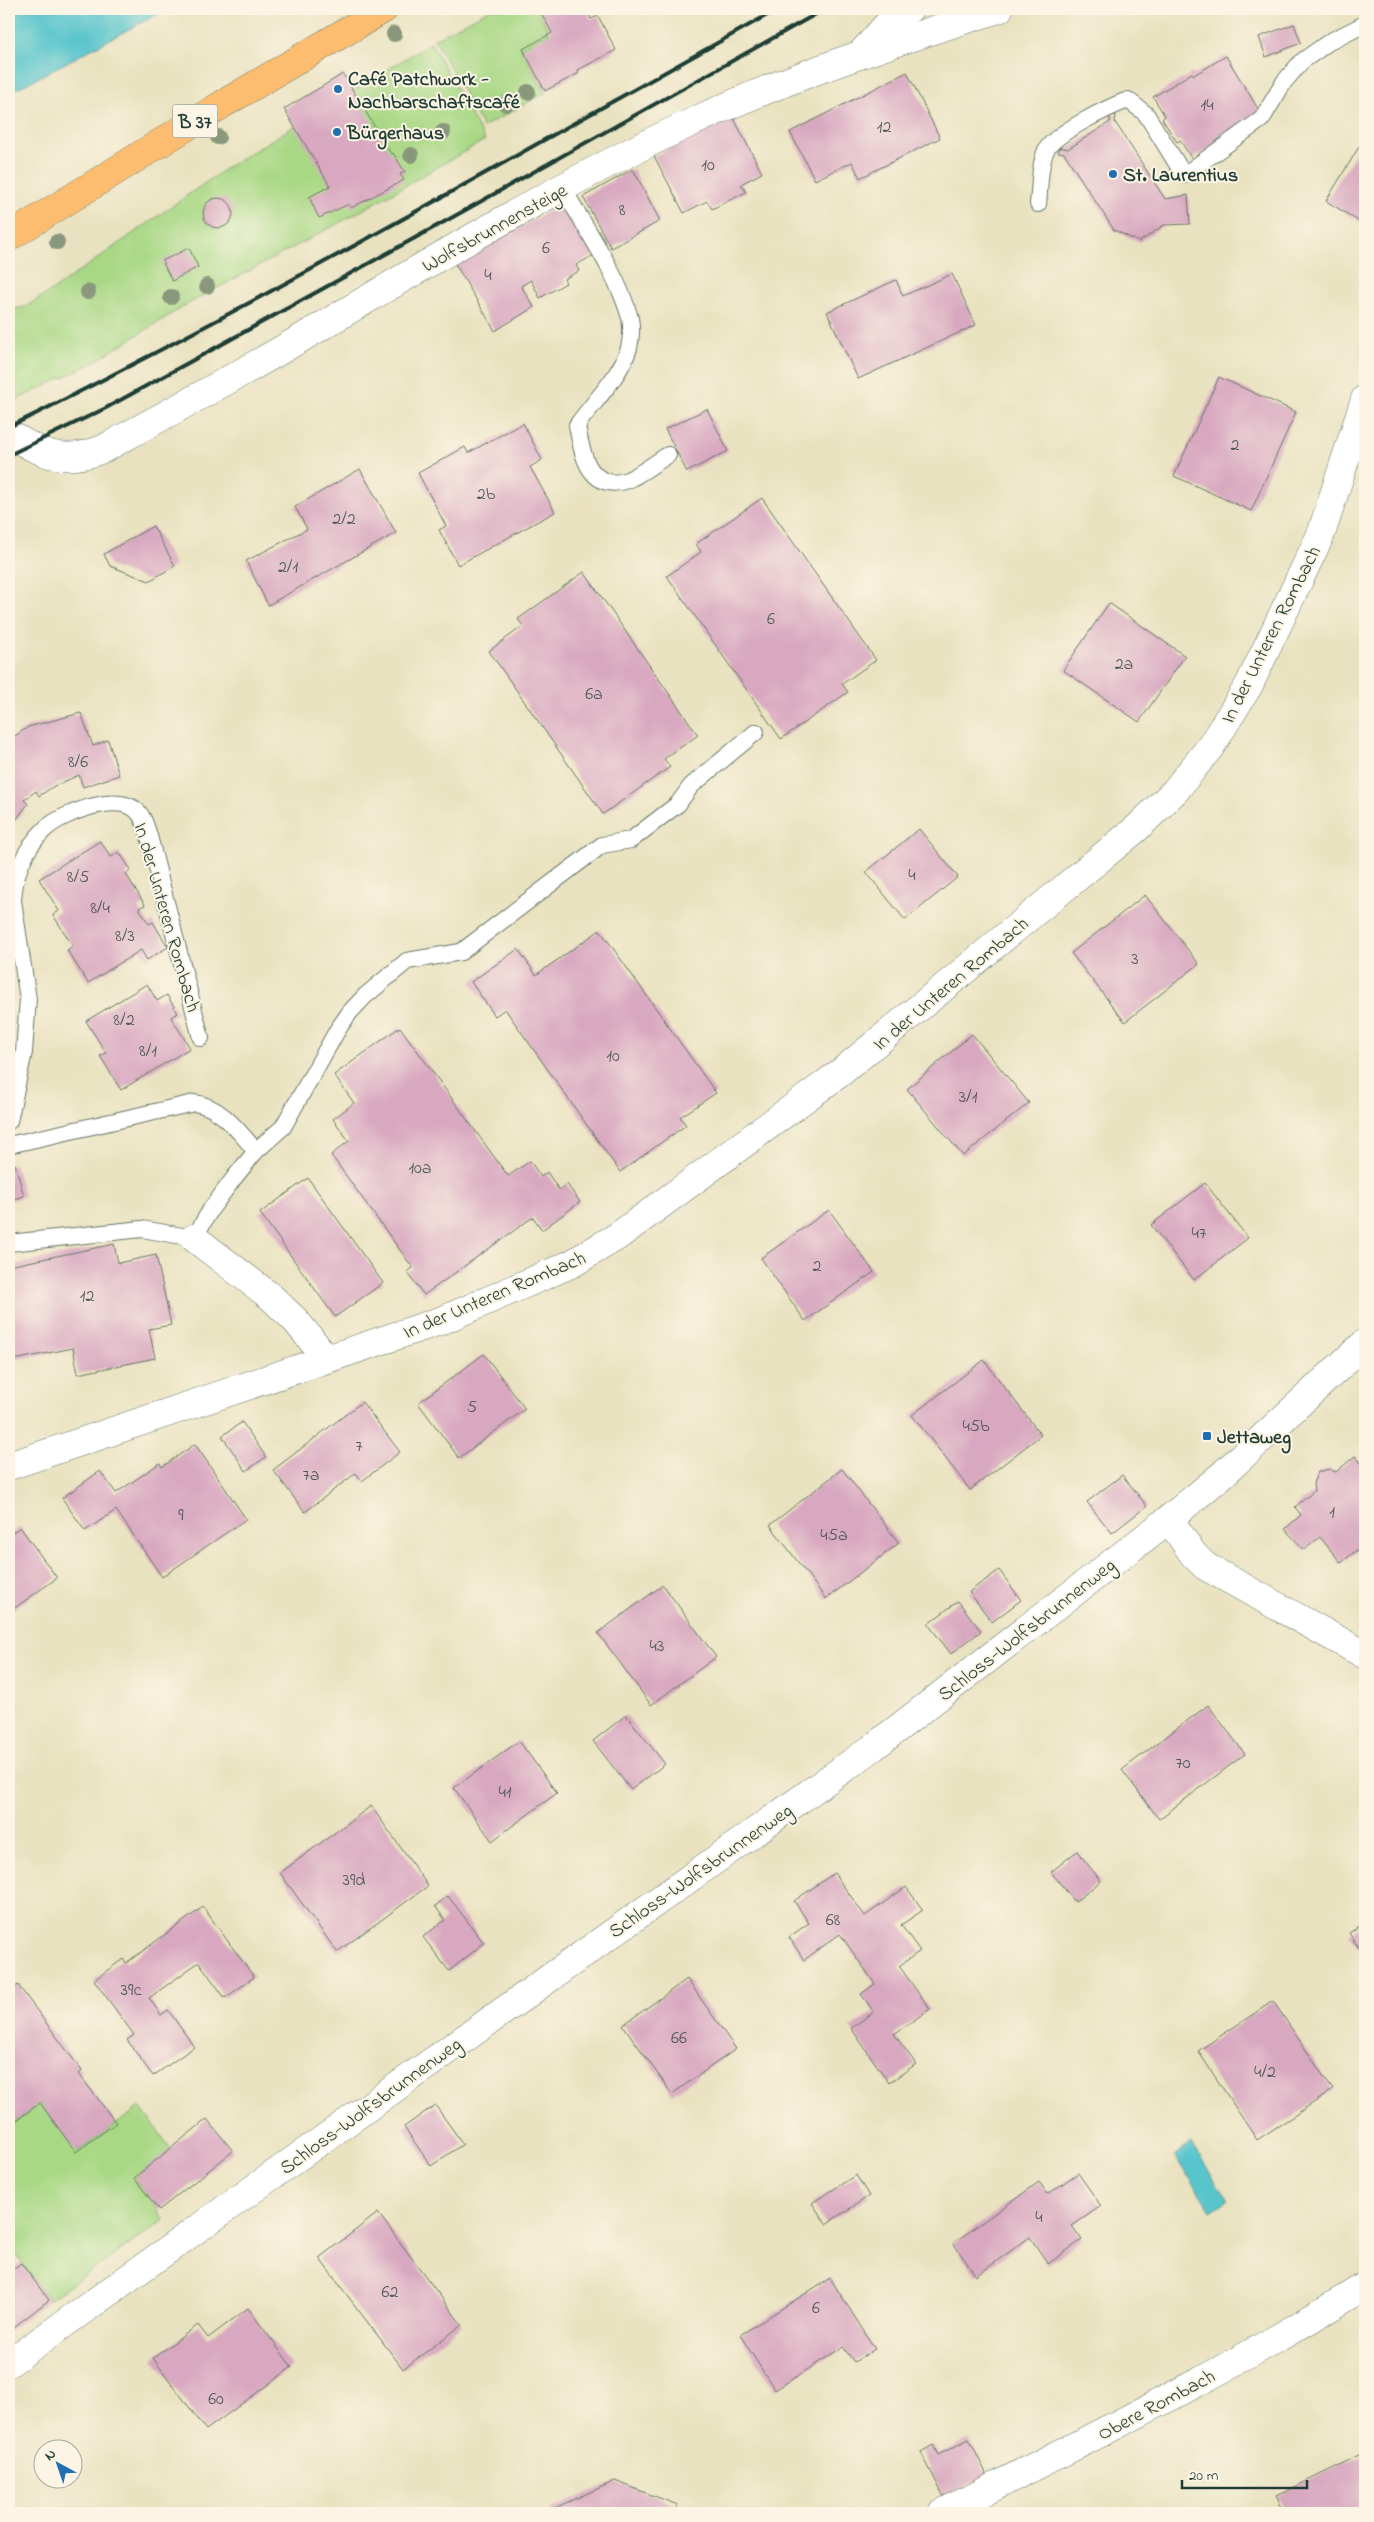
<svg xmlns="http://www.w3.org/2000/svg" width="1374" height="2522" font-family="'Indie Flower',sans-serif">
  <rect width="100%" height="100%" fill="#fcf5e5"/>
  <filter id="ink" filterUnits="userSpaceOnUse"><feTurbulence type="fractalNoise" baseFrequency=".02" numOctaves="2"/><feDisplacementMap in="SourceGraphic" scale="10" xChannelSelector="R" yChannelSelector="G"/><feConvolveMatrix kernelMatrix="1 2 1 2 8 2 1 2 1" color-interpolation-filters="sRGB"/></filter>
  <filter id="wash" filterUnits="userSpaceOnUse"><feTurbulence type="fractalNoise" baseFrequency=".0096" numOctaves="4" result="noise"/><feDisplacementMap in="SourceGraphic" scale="20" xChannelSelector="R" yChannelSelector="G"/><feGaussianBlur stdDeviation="1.12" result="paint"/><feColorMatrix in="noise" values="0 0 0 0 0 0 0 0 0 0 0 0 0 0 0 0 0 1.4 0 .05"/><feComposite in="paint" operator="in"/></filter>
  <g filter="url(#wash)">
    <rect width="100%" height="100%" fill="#e9e2c0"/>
    <!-- green -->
    <g fill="#a9d885" stroke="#648a5c">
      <path d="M491,9H537L550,33L521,48L545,93L483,127L434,39Z"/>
      <path d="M431,43L485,140L352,216L186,305L89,365L12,402L9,401V310L25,307L50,292L229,166Z"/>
      <path d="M40,2103L77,2152L140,2107L171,2149L134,2178L165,2220L49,2300L9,2245V2126Z"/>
    </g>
    <!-- water -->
    <g fill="#58c5cc" stroke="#3c8180">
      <path d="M9,9H167L9,93Z"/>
      <path d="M1192,2144L1228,2200L1211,2211L1175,2155Z"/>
    </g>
    <g id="blocks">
      <!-- building -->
      <g fill="#d8a8c0">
        <path d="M539,9H586L591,19L598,16L616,50L578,70L579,73L545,91L523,49L552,33Z"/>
        <path d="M1294,24L1301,43L1266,57L1259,37Z"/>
        <path d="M1226,56L1260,112L1229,132L1231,135L1192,159L1180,140L1177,142L1162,119L1165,116L1153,97L1192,73L1194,75Z"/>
        <path d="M907,72L940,138L860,178L852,162L815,180L790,132Z"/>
        <path d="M343,74L391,154L393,153L405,172L400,174L404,180L351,208L349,204L319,218L309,197L330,186L284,109Z"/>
        <path d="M732,115L762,173L741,184L746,192L712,209L707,201L684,213L654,156Z"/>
        <path d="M1110,115H1116L1115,122L1165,199L1188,195L1190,224L1164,225L1139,242L1114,230L1064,153L1058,152L1060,147L1068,149L1110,122Z"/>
        <path d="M1365,137V225L1326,201Z"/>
        <path d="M633,169L660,221L611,248L583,197Z"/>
        <circle cx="218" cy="213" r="15"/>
        <path d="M567,201L596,254L576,265L579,271L564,279L566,283L540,298L531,280L521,286L534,307L495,331L454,262L493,239L495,241Z"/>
        <path d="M189,248L198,267L172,281L162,261Z"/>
        <path d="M952,274L976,325L858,379L827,312L896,280L903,296Z"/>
        <path d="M1219,377L1296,412L1251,511L1174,476Z"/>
        <path d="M707,409L728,451L687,472L665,429Z"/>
        <path d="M523,423L542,460L530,467L555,512L458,565L439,530L446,526L418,473L465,447L468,453Z"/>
        <path d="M360,469L396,533L268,605L246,561L307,529L295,507Z"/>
        <path d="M762,498L876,660L842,684L848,692L781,739L667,576L701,552L696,544Z"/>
        <path d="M153,526L175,566L149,581L110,566L104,554Z"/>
        <path d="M584,572L698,735L664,759L670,767L603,814L489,651L523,626L518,619Z"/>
        <path d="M1109,603L1185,656L1139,722L1063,670Z"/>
        <path d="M81,713L93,746L108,740L119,775L83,787L79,775L54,786L39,796L36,791L24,800L28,804L16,820L13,817L9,823V740L28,727Z"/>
        <path d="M919,829L958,877L905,920L866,872Z"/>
        <path d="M100,841L111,857L119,852L131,870L126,874L145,905L139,908L149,924L153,922L168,947L147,960L141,950L88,983L67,950L73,946L53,915L59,911L39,879Z"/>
        <path d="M1145,895L1199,964L1125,1022L1071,953Z"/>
        <path d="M600,930L716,1093L680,1117L686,1125L620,1172L505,1009L495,1016L471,982L518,949L536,975Z"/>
        <path d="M147,984L157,1001L167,995L178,1013L171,1017L190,1048L121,1090L100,1056L106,1053L86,1021Z"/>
        <path d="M400,1027L508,1176L530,1161L541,1177L547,1172L559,1190L567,1184L580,1202L542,1230L533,1217L424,1295L407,1272L413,1268L331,1155L349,1141L333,1119L354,1103L334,1075Z"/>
        <path d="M972,1034L1029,1103L963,1156L907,1089Z"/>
        <path d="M15,1164L24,1196L9,1201V1166Z"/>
        <path d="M308,1178L383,1283L335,1317L260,1213Z"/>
        <path d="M1205,1183L1248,1238L1194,1280L1151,1225Z"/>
        <path d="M829,1210L874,1272L805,1321L761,1258Z"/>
        <path d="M114,1244L118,1263L156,1255L171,1325L149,1329L155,1358L78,1374L73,1348L9,1361V1266Z"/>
        <path d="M484,1354L525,1409L459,1458L418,1403Z"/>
        <path d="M984,1360L1041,1435L970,1490L912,1415Z"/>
        <path d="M362,1402L400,1452L362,1481L356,1473L305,1512L273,1470Z"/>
        <path d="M242,1422L266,1457L246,1471L222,1436Z"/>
        <path d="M195,1444L246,1519L162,1577L116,1510L85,1531L62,1498L100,1471L116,1493L160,1463L162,1467Z"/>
        <path d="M1355,1456L1365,1468V1548L1363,1545L1341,1563L1320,1537L1304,1550L1285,1529L1301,1515L1295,1507L1314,1491L1313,1483L1318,1472L1329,1469L1336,1472Z"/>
        <path d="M842,1469L899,1543L826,1599L770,1525Z"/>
        <path d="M1122,1475L1147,1506L1112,1533L1087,1502Z"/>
        <path d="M20,1527L57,1578L9,1612V1535Z"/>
        <path d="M999,1570L1021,1600L992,1622L969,1592Z"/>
        <path d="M663,1585L716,1657L651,1705L598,1633Z"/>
        <path d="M958,1601L981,1631L951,1654L928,1624Z"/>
        <path d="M1208,1705L1245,1754L1159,1819L1122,1770Z"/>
        <path d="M626,1715L665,1764L631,1790L593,1741Z"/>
        <path d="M519,1741L557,1793L492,1841L454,1788Z"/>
        <path d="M371,1806L428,1886L337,1952L280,1873Z"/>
        <path d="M1077,1851L1101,1881L1075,1902L1051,1872Z"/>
        <path d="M834,1873L865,1916L906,1887L923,1910L901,1925L920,1951L899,1966L930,2009L894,2034L916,2064L889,2083L851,2028L874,2012L861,1994L875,1984L840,1934L804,1960L789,1937L809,1923L794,1901Z"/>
        <path d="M448,1896L484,1943L449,1971L423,1937L445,1920L435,1906Z"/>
        <path d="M203,1907L254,1977L225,1998L199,1962L149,1998L161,2015L168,2010L194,2047L153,2076L127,2040L134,2035L94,1980L123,1959L126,1963Z"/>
        <path d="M1365,1923V1958L1349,1933Z"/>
        <path d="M687,1979L736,2049L672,2094L623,2025Z"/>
        <path d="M18,1985L82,2071L79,2074L116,2123L76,2152L40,2103L9,2126V1992Z"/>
        <path d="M1273,2001L1333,2090L1257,2140L1198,2051Z"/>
        <path d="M435,2105L463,2144L431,2166L404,2127Z"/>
        <path d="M207,2119L233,2151L159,2210L134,2178Z"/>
        <path d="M1078,2173L1101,2206L1072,2226L1082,2240L1048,2264L1030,2237L976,2276L953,2243L1039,2182L1048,2194Z"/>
        <path d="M856,2175L869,2196L826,2224L812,2203Z"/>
        <path d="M378,2213L462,2325L403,2369L319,2258Z"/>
        <path d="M21,2263L49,2300L10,2330L9,2272Z"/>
        <path d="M830,2278L875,2349L854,2362L843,2347L775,2390L740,2335Z"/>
        <path d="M248,2308L292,2367L206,2430L153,2358L198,2325L208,2338Z"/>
        <path d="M969,2439L987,2475L944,2497L921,2452L933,2445L938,2455Z"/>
        <path d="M1365,2453V2513H1285L1276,2496Z"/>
        <path d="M615,2481L678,2505L675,2513H552L550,2510Z"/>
      </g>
    </g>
  </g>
  <g filter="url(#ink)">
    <use href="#blocks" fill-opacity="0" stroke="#667765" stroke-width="1"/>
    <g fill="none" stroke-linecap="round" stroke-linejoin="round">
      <!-- lane casing -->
      <g stroke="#667765" stroke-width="18">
        <g id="lane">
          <path d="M563,188C585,228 618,274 630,318C632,328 631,339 629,348C620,377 594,401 577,425C581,449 587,488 621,482C633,480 656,462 668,455"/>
          <path d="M1038,204C1040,188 1039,166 1046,150C1055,133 1109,107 1128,100L1146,114L1184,175L1262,119L1284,82L1301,62L1329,42L1365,24"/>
          <path d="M9,1121L24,1052L28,999L13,901C14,874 25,848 45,829C63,813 113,794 135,809C143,815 146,826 149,836L201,1038"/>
          <path d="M9,1145L194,1103C221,1106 239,1132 256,1151"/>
          <path d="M9,1243L142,1229L194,1238L211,1209L234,1178L256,1151L283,1127L338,1029L350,1012L365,996L407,961L461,952L602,845L631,840L678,804L691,786L756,732"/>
        </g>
      </g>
      <!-- street casing -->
      <g stroke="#667765" stroke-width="29">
        <g id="street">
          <path d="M860,55L887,25L909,9"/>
          <path d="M9,434C44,454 62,465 103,449C171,412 239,375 305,336C430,262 556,186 688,124C787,77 895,42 999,9"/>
          <path d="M194,1238L271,1297L296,1321L327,1359"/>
          <path d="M9,1466L443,1320L573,1263L618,1236L840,1073L1137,828L1175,791L1211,746L1249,685L1321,534L1365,399"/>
          <path d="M1169,1519L1193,1554L1205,1566L1365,1655"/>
          <path d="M9,2363L871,1749L1169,1519L1221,1476L1365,1343"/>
          <path d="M942,2513C1085,2441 1229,2371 1365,2286"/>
        </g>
      </g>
      <!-- primary casing -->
      <g stroke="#667765" stroke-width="29">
        <path id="primary" d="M9,237L223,104L384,9"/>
      </g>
      <!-- lane -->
      <use href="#lane" stroke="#fff" stroke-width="16"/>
      <!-- street -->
      <use href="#street" stroke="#fff" stroke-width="28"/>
      <!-- primary -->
      <use href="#primary" stroke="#fcbd6f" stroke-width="28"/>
      <!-- rail -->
      <g stroke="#1f3d34" stroke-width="4">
        <path d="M9,427C270,298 523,151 778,9"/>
        <path d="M9,455L106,408L444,222L825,9"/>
      </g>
    </g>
    <!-- trees -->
    <g fill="#89987c">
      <circle cx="394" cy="34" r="8"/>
      <circle cx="528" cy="92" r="8"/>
      <circle cx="506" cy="104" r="8"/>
      <circle cx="443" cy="132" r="8"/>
      <circle cx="218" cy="137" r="8"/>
      <circle cx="411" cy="155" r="8"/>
      <circle cx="57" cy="242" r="8"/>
      <circle cx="207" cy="286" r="8"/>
      <circle cx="88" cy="292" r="8"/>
      <circle cx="171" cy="297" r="8"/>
    </g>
  </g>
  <!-- markers -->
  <g fill="#1f6fb2" stroke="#fcf5e5" stroke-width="2">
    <circle cx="338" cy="89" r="5"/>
    <circle cx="337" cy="132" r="5"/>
    <circle cx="1113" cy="174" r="5"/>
    <rect x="1202" y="1431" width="10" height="10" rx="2.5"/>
  </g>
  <g text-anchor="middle" stroke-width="4" stroke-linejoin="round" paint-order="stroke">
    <!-- number labels -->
    <g font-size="18" fill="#4d5857">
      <text x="1207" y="110">14</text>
      <text x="884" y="132">12</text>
      <text x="708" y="170">10</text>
      <text x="622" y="215">8</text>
      <text x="546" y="253">6</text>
      <text x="488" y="280">4</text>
      <text x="1235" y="450">2</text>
      <text x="486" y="499">2b</text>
      <text x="344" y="524">2/2</text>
      <text x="288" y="572">2/1</text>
      <text x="771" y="624">6</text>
      <text x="1124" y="669">2a</text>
      <text x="594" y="699">6a</text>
      <text x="78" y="767">8/6</text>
      <text x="912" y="880">4</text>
      <text x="78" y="882">8/5</text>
      <text x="100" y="913">8/4</text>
      <text x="125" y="941">8/3</text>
      <text x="1135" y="964">3</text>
      <text x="124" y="1025">8/2</text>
      <text x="148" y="1056">8/1</text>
      <text x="613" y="1061">10</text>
      <text x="968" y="1102">3/1</text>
      <text x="420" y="1173">10a</text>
      <text x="1199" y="1238">47</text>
      <text x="817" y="1271">2</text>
      <text x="87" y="1301">12</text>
      <text x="472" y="1412">5</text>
      <text x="976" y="1431">45b</text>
      <text x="359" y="1451">7</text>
      <text x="311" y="1480">7a</text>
      <text x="1332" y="1517">1</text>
      <text x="181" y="1520">9</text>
      <text x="834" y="1540">45a</text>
      <text x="657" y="1651">43</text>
      <text x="1183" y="1768">70</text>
      <text x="505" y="1797">41</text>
      <text x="354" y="1885">39d</text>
      <text x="833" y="1925">68</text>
      <text x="131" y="1995">39c</text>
      <text x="679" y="2043">66</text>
      <text x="1265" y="2077">4/2</text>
      <text x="1039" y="2222">4</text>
      <text x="390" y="2297">62</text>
      <text x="816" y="2313">6</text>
      <text x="216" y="2404">60</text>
    </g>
    <!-- shield labels -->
    <rect fill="#fcf5e5" stroke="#617469" stroke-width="1" x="172.5" y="104.5" width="45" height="33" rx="4"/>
    <g font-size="19" font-weight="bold" fill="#1f3d34">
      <text x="195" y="128">B 37</text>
    </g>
    <!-- poi labels -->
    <g font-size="20" font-weight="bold" fill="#1f3d34" stroke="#fcf5e5" text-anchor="start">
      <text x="348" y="85">Café Patchwork -<tspan x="348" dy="23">Nachbarschaftscafé</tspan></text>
      <text x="347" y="139">Bürgerhaus</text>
      <text x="1123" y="181">St. Laurentius</text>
      <text x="1217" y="1443">Jettaweg</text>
    </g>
    <!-- street labels -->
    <g font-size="20" fill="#1f3d34" stroke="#fcf5e5">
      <text transform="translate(494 227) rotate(-29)" y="7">Wolfsbrunnensteige</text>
      <text transform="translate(1270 634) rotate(-63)" y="7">In der Unteren Rombach</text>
      <text transform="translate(168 917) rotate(74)" y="7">In der Unteren Rombach</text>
      <text transform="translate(950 983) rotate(-40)" y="7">In der Unteren Rombach</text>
      <text transform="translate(494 1294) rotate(-23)" y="7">In der Unteren Rombach</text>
      <text transform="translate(1026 1629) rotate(-38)" y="7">Schloss-Wolfsbrunnenweg</text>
      <text transform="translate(700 1870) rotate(-35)" y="7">Schloss-Wolfsbrunnenweg</text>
      <text transform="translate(370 2105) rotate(-36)" y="7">Schloss-Wolfsbrunnenweg</text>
      <text transform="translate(1156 2404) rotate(-28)" y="7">Obere Rombach</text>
    </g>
  </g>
  <!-- margin -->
  <rect width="1374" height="2522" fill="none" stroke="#fcf5e5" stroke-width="30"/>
  <!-- north arrow -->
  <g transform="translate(58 2464) rotate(320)"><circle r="24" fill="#fcf5e5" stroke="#a4ab9e"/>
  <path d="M0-4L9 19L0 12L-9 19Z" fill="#1f6fb2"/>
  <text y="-8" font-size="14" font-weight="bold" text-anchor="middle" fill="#1f3d34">N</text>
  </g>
  <!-- scale -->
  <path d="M1182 2480v8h125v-8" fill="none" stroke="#1f3d34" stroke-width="2.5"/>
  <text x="1189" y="2480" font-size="15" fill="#1f3d34" stroke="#fcf5e5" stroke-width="4" paint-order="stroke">20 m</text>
</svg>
